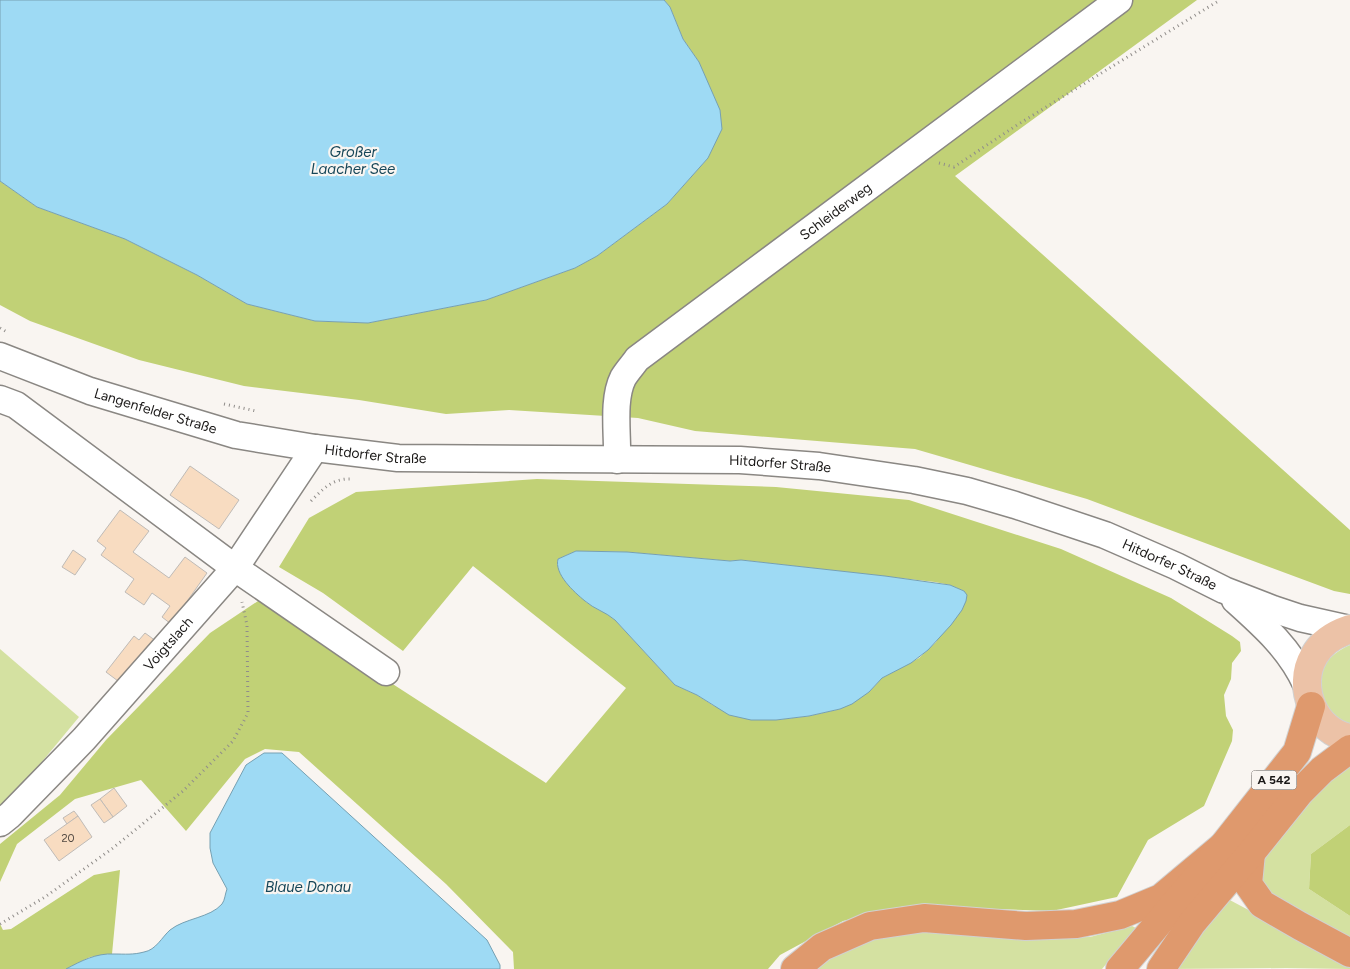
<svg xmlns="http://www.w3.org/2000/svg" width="1350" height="969" font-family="Figtree,sans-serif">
  <rect width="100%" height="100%" fill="#f9f5f1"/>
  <!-- green -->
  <g fill="#d4e1a1">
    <path d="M1350,645V725C1331,717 1328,714 1322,694C1314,671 1329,654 1350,645Z"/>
    <path d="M0,649L79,717L12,798L0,807Z"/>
    <path d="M1350,764V825L1311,854L1309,889L1350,916V941L1268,898L1258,870L1272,842L1318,789Z"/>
    <path d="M1226,898L1350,964V969L1286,968L1169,969Z"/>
    <path d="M1132,926L1136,928L1102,969H814L836,953L865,941L902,932L945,931L1049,938L1090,937Z"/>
  </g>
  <!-- forest -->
  <g fill="#c1d176" fill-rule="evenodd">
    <path d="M664,0H1197L955,176L1350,530V594L1334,591L1087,499L915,449L695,431L638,418L509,410L446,414L359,400L244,386L139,360L30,321L0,305V181L37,207L125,239L197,275L247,304L315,321L368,323L486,300L575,268L597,256L667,204L708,158L699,62L683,39L670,7Z"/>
    <path d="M537,479L776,487L909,500L1061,549L1171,598L1232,636L1240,642L1241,651L1232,663L1231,679L1224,695L1226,716L1233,730L1232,741L1204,806L1148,840L1117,897L1052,911L905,906L843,921L780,955L768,969H514L513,952L446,884L299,752L265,749L245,759L186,831L141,780L75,799L17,844L0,882V844L60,795L106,740L210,633L261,599L546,783L626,688L473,566L403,651L323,593L279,567L309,518L356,492ZM576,551L627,552L730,561L741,560L935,582L950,585L964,591L936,642L919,658L882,678L869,692L840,709L809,716L776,720L714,706L697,695L675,685L615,620L606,613L586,602L557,564L558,559Z"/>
    <path d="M1350,825V916L1309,889L1311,854Z"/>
    <path d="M120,870L112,954L90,957L66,969H0V924L3,930L11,929L94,875Z"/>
  </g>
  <!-- water -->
  <g fill="#9edaf4" stroke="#76a0b2">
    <path d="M0,0H664L670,7L683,39L699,62L720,110L722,129L708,158L667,204L597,256L575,268L486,300L368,323L315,321L247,304L197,275L125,239L37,207L0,181Z"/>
    <path d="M576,551L627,552L730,561L741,560L885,576L950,585L964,591L967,595L966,601L962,610L951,625L928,650L911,663L882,678L869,692L852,704L840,709L809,716L776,720H751L729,715L697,695L675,685L615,620C606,612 594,609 585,601C574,592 554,574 558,559Z"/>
    <path d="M264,753H282L487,940L500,965V969H66C81,961 96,953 114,954C125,954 133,955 144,952C156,950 162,937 170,930C185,918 210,918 222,904C225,900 225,894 227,889L213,863L210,848V833L246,765Z"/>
  </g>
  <!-- building -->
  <g fill="#f8dcc1" stroke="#bfbbb7">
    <path d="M190,466L239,500L219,529L170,495Z"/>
    <path d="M120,510L149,531L133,552L169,578L185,557L207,573L171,624L162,617L170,606L152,593L144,605L125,592L134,579L101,555L106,548L97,541Z"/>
    <path d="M73,550L86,559L75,575L62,567Z"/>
    <path d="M145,633L156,641L122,684L106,672L134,636L139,640Z"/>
    <path d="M114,788L127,806L113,817L100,799Z"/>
    <path d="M100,799L113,817L104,823L91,805Z"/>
    <path d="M74,811L78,816L67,824L63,818Z"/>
    <path d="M78,816L92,837L59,861L44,840Z"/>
  </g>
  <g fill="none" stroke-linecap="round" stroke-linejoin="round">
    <!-- minor casing -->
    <g stroke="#8a8783" stroke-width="29">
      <g id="minor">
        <path id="s1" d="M0,356L90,391L236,435L315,448L398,458L740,460L819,466L914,480L967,491L1015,505L1105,535L1176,566L1224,590L1273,609L1300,618L1350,629"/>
        <path d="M0,399L16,405L235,568L386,672"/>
        <path id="s2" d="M617,460C618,435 612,400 623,378C627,371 633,365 637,359L1119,0"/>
        <path d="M1235,600C1264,626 1290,649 1306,684"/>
        <path id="s3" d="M0,823L10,815L84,739L235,568L315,448"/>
      </g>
    </g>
    <!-- major casing -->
    <g stroke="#d1d1d1" stroke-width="30">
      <path id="major" d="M1350,629C1335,634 1322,641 1314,656C1296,686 1314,732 1350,738"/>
    </g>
    <!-- highway casing -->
    <g stroke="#d1d1d1" stroke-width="30">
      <g id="highway">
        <path d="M1251,853L1248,884L1262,904L1300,926L1350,953"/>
        <path d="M795,969L822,947L870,926L924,918L1026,926L1076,924L1120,915L1161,898L1223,846"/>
        <path d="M1120,969L1223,846L1297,752L1311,706"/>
        <path d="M1161,969L1192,923L1251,853L1300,792L1322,770L1350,749"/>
      </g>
    </g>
    <!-- path -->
    <g stroke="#908d8a" stroke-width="3" stroke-dasharray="1 4" stroke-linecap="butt">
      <path d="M939,163L954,167L1017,125L1220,0"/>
      <path d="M0,328L7,332"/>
      <path d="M224,404L256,411"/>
      <path d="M311,501C324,488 333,478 352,479"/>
      <path d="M0,924L45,897L113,848L183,791L233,741L248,713L247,625L242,602"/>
    </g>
    <!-- minor -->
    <use href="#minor" stroke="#fff" stroke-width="26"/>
    <!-- major -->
    <use href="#major" stroke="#ecc2a7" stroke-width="28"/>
    <!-- highway -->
    <use href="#highway" stroke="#df996d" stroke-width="28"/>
  </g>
  <g text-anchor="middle" stroke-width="4.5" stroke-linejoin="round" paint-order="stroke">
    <!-- number labels -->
    <g font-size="11" fill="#524942">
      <text x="68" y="842">20</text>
    </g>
    <!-- shield labels -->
    <rect fill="#f9f5f1" stroke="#5d5a58" stroke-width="1" x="1251.5" y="770.5" width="45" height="19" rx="4"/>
    <g font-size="12" font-weight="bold" fill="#1a1817">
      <text x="1274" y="784">A 542</text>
    </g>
    <!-- street labels -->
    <g font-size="14" fill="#1a1817" stroke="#f9f5f1">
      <text dy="5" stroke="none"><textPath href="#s2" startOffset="354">Schleiderweg</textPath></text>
      <text dy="5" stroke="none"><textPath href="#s1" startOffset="165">Langenfelder Straße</textPath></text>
      <text dy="5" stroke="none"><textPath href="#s1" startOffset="390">Hitdorfer Straße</textPath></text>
      <text dy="5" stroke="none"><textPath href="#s1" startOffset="795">Hitdorfer Straße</textPath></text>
      <text dy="5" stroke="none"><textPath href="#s1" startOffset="1200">Hitdorfer Straße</textPath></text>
      <text dy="5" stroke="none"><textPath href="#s3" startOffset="246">Voigtslach</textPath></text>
    </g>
    <!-- water labels -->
    <g font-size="15" font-style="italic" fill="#164658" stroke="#f9f5f1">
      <text x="353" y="157">Großer<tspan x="353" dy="17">Laacher See</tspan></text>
      <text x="308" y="892">Blaue Donau</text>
    </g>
  </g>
</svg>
